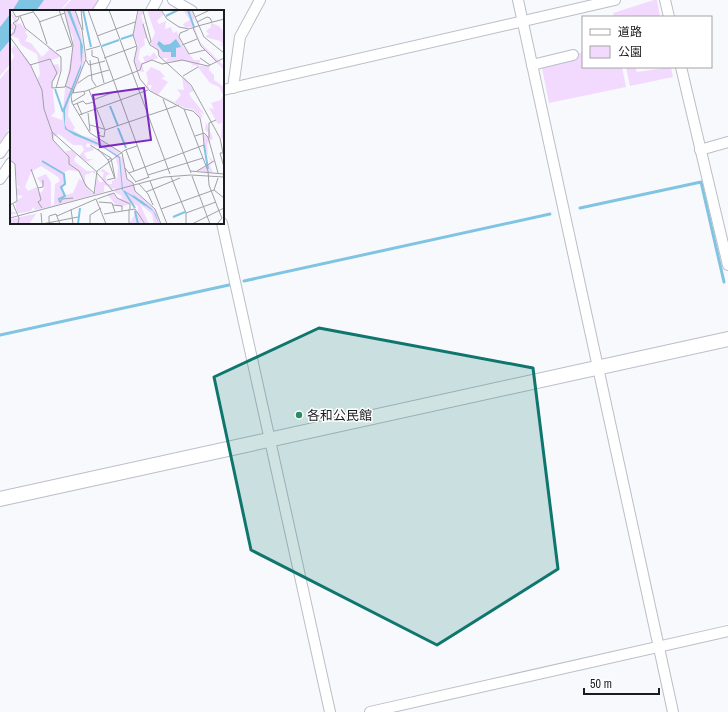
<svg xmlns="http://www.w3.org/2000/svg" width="728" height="712" font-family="'Archivo Narrow','Noto Sans JP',sans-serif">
  <rect width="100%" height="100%" fill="#f8f9fd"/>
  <!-- green -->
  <g fill="#f2dafe">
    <path d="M0,0H69L60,11H11V63L0,76Z"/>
    <path d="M71,0H100L93,11H61Z"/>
    <path d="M654,0H657L660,17H614L613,13Z"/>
    <path d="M583,52V67H622L626,87L549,103L541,63Z"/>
    <path d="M11,66V126L0,142V79Z"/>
    <path d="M626,67H635L637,72L671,67L673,77L630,86Z"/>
  </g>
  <!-- water -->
  <g fill="#80c4e3">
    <path d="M19,0H44L36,11H12Z"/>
    <path d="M11,13V39L0,52V27Z"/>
  </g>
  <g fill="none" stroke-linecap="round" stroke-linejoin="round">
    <!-- stream -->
    <g stroke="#80c4e3" stroke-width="3">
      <path d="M580,208L701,182L724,282"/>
      <path d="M244,281L550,214"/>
      <path d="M0,335L229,285"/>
    </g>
    <!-- street casing -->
    <g stroke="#babec7" stroke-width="12">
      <g id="street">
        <path d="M173,0L192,11"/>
        <path d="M518,0L673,712"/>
        <path d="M665,0L669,17"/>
        <path d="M98,11L105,0"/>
        <path d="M151,11L157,0"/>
        <path d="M532,65L573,55"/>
        <path d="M681,67L728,265"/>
        <path d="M233,88L240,37L260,0"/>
        <path d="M223,90L615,0"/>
        <path d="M700,150L728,142"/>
        <path d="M0,153L11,137"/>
        <path d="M0,179L11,163"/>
        <path d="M222,223L330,712"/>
        <path d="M370,712L728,631"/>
      </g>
    </g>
    <!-- secondary casing -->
    <g stroke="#babec7" stroke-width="16">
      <path id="secondary" d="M0,499L728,339"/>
    </g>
    <!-- street -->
    <use href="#street" stroke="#fff" stroke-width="10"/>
    <!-- secondary -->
    <use href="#secondary" stroke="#fff" stroke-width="14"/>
  </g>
  <!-- marked area -->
  <path fill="#0f766e" fill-opacity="0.2" stroke="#0f766e" stroke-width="3" stroke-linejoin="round" d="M319,328L533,368L558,569L437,645L251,550L214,377Z"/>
  <!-- markers -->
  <circle fill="#298d68" stroke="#fff" stroke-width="1.5" cx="299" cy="415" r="4"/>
  <g text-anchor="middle" stroke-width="3" stroke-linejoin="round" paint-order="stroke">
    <!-- poi labels -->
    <g font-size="13" fill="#1b1c1f" stroke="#fff" text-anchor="start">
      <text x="307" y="420">各和公民館</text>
    </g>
  </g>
  <!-- overview -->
  <g transform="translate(10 10)">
    <rect width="214" height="214" fill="#f8f9fd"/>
    <path d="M55,0H65L68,6L75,47L68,74L60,87L58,106L65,118L63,120L72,126L88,129L110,142L108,145L113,148L117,169L123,173L125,181L145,200L151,214H144L142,204L130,194L139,214H119L124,206V200L128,202V196L121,193L112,197L105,194L97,184L103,183L106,188L111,189L112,186L104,182L106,178L103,179L98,175L94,176V182L35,198L25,200L23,197L21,201L0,205V201L7,203L5,192L13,186L6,185L7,177L11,179L7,175L5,154L0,150V54L4,46L1,40L4,35L18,50L27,70L30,64L27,44L11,35L8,28L0,26L3,20L0,19V14L5,13L0,2L8,10L7,14L10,13L17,21L15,22L18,26L15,31L21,33L32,47L39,40L36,34L50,47L40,51L42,55L48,54L50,61L42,73L45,102L41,106L52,110L55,79L63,37V27L57,15ZM49,124L63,135H72L74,140L69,146L77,152L83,149H77L74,143L84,140L83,137H76L77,133L95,139L105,146L108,157L107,168L102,171V174H98L96,170V166L100,164L93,159L87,163L91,161L94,163L92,168L93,172H89L87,164L85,183H82L75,173V165L83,162L85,165V161H77L65,152L64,149L67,145L62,140L56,141V144L43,130V127ZM31,156L48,167L50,171L45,174L44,195L41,196V172L36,164L27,168L34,177L32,182L29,183L27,177L18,181L15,177L21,162ZM59,160L70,162L74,171L69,169L63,183L56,185L51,180L55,174L54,165L49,161L53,163ZM129,0H136L131,6L133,12L137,13L133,14L137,28L134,29L135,35L130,39L128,49L131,53L135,52L133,47L138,45L140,47L144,42L148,48L132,54L134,62L128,61L124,51L128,36L123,25ZM137,0L151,1L153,5L147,11L149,14L156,11L155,19L161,17L163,23L167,21L172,35L184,50H190L189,56H200L199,60L204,65V70L214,77V131L211,127L212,113L208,114L199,98L204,99L201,93L211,90L213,85L209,77L200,73L187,56L184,55L179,61L183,55L180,53L185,54L175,51L155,52L158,48H151L148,40L140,34L145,23ZM173,0H182L187,15L184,9L182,10L190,32L214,56V60L192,37L183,17L175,18L173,14L180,10ZM201,13L209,16L214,22V34L212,36L209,35L213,34L210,31L195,27L199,24L196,21L201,17ZM141,57L150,61L155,67L151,68L158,72L148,85L165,92L171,85L167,79L174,80L172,67L175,68L184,81L179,83L181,87L193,102L194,105L189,101L193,107L190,108L183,99L175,98L146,84L140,80L142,75H138L139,79L136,77L138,71L136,63ZM196,112L203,128L197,134L198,145L203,151L200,156L203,162L199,163L188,160L198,156L201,151L194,138V124L198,127L199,123L195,120ZM30,203L26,204L19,214H0V209Z" fill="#f2dafe" fill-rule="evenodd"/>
    <path d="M57,0H60L73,36L71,58L55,100V115L57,119L88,133L110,147L113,180L132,191L142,199L146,205L149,214L143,201L112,180L109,148L91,136L64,125L55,119L53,99L71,54L70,32ZM166,29L171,37L166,38V47H161V42H153L147,34L149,31L154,35L160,34Z" fill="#80c4e3"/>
    <path fill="none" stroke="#80c4e3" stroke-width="2" d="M73,0L81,37M178,0L184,17M156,6L168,0M111,29L123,25M92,36L109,30M45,79L53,102M100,96L108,116M108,118L116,138M194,135L198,159M32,151L54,164L55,174L51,177L55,186L49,189L50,192M114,181L125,198M123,186L135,195M125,201L128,214M163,207L175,202M68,214L70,198"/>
    <path fill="none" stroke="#a0a1a4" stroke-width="1" d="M2,0L6,7L23,2M22,0L29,10L37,34M65,0L72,20L76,49L61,86L62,93L80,123L112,143L117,169L123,173L125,181L145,199L151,214M71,0L73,20M78,0L139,168M99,0L160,164M128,0L123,25L127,37L124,51L130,69L140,81L174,99L198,161L199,175L209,201M151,0L157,9L169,17L179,19L188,16M182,0L194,27L214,43M133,1L141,31L140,33M10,6L15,18L51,47V61L46,78M185,7L200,0M29,12L55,3M187,12L197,7L200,8L202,12M133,14L137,28L140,35L148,40L149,46L181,75L210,128L213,143M188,16L214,9M183,18L191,36L207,52M178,20L170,23L169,27L179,44L195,40M0,26L4,23L6,16L3,13L8,10L9,7M87,26L125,12M0,27L21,56L32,80L34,99L42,122L87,162M172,35L187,29M76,40L90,36M82,40V46L88,48L94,73M46,41L62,36L49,0M94,48L127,36M190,48L200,55M0,49V31M76,50L79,55L95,51M80,50L82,70L86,76M20,55L40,49L47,63L42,72V78L55,77L60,61L63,35L54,0M173,66L188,57M68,73L78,66L99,60M55,76L64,80L63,83L76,81L130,60L132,54L142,50L152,54L172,50L198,56L214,48M79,80L95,120L94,127L88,125L90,122M153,89L181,163M83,90L107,81M62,92L75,84L74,82M67,93L72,105M63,95L73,91L76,94L84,92M174,99L183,101L190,108L193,123M78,103L80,121M69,105L138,80M80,115L94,119M95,120L169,95M42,122L43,130L59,147V154L69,161L76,176L84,183M185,126L194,123L198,127L208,163M199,128V113L206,110M80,135L101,148M88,139L98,150L105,169M116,140L124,161M214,143H210L214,157M0,150L5,154L7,191L0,195M115,158L126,172M21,159L28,178M180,161L214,164M187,161L204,151M87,163L103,181M119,163L194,135L193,123M138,165L193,148M182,166L200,214M161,167L176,203V214M97,170L105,168L101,148L98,150M140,171L157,214M125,172L139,167M129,174L138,184L143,195M204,180L214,188M136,182L170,168M84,184L87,161L115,140L127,136M86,189L96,214M87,189L104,183L107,188L120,194V199M89,192L102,193L105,202M50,193L52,189L63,188M3,194L9,208L8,214M103,195L112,196V201M32,198L28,192L31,190L28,178L33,177V170M61,199L63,214M119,199V214M151,199L204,180L208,168M31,203L32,214L68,207M176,203L206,192M94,204L125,199L135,214M47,206L86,189M0,208L154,167L181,165L214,167M39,212V206L46,204L50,214M80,214V205L91,198M182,214L214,198M207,214L212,208L209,201"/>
    <path fill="#7b2cbf" fill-opacity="0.15" stroke="#7b2cbf" stroke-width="2" d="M134,78L141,130L90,137L83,85Z"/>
    <rect width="214" height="214" fill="none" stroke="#1b1c1f" stroke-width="2"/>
  </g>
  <!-- legend -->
  <rect x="582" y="16" width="130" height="52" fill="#ffffff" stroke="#a4a4a5"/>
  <rect x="590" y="29" width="20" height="6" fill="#ffffff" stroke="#a4a4a5"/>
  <text x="618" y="36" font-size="12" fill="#1b1c1f">道路</text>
  <rect x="590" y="46" width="20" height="12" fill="#f2dafe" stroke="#a4a4a5"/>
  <text x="618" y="56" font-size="12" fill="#1b1c1f">公園</text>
  <!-- scale -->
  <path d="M584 688v6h75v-6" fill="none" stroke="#1b1c1f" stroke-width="2"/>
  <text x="590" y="688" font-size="12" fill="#1b1c1f" stroke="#ffffff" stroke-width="3" paint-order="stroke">50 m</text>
</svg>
